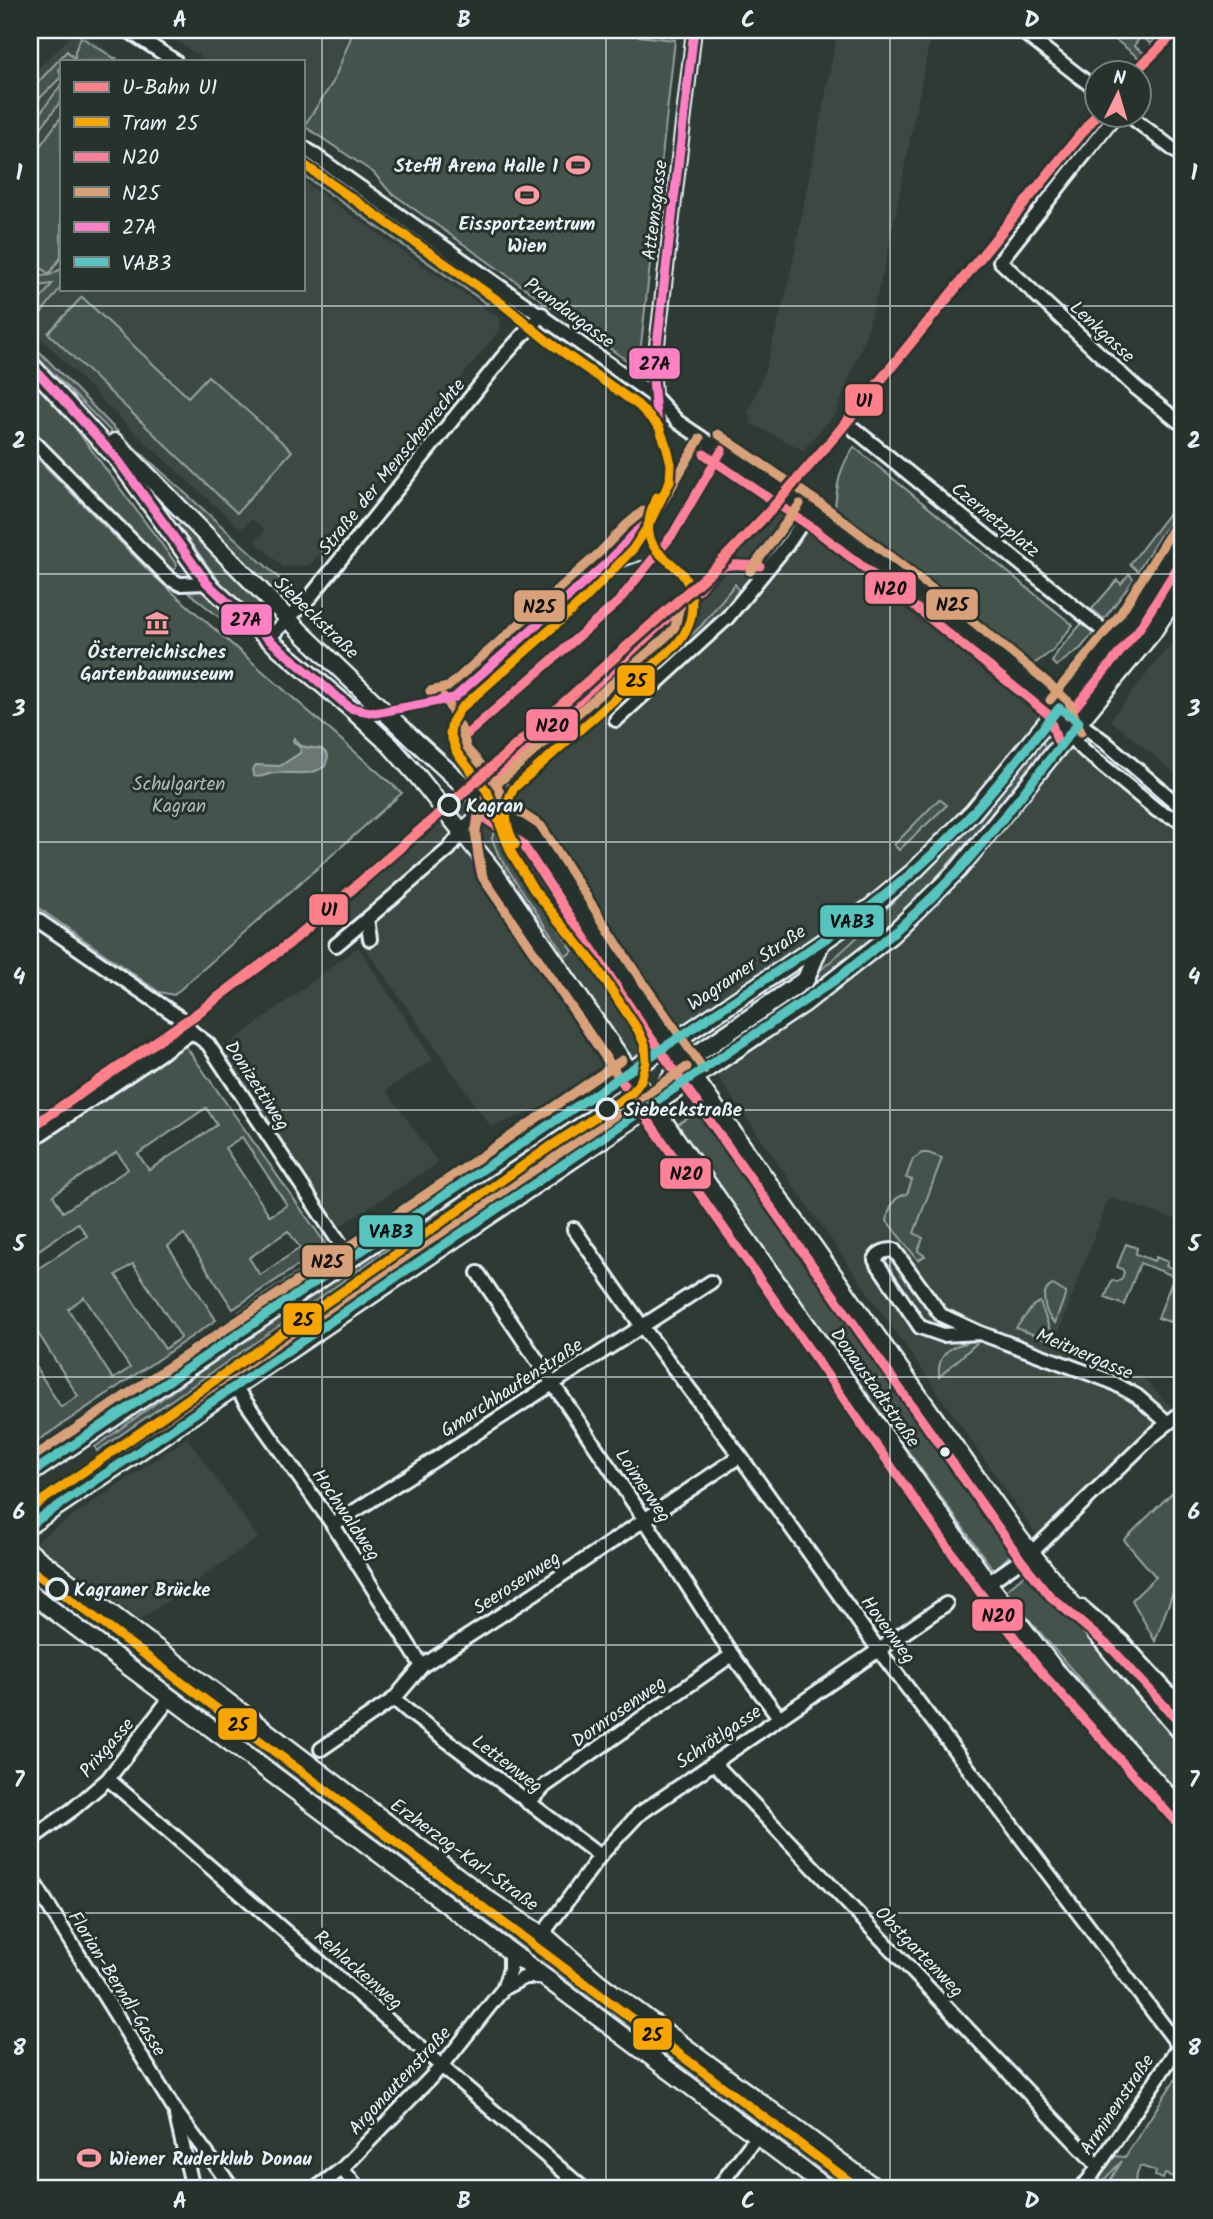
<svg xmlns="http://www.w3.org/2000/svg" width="1213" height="2219" font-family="Kalam,sans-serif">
  <rect width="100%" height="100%" fill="#2e3b35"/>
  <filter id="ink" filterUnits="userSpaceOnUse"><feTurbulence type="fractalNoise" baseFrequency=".0143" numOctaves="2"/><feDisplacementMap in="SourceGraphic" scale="14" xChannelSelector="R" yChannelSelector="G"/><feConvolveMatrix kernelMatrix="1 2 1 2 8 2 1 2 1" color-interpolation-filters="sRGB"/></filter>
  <g filter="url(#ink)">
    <!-- built -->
    <g fill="#3b4843">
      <path d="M77,30L124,61H61V289H303V181L500,319L501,328L431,415H427L428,417L420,428L310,565L283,567L255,541L265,530L252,519L241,529L133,431L30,327V77Z"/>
      <path d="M160,30H354L333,82L304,126L303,61H207Z"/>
      <path d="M838,30H932L886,261L865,338L836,413L803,450L750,423L752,416L748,414L765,370L788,286Z"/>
      <path d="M794,493L1027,690L1183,813V1222L1109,1197L1055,1342L1142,1377L1177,1413L1039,1538L697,1047L491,1127L337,908L690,598L747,543Z"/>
      <path d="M1183,629V780L1110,720Z"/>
      <path d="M358,947L433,1060L386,1090L438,1163L340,1226L219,1052Z"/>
      <path d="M187,1438L258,1538L140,1620L35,1542Z"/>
    </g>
    <!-- green -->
    <g fill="#45524e" stroke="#96a2a3" stroke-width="2" fill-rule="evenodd">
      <path d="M354,30H584L675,40L639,363L633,365L389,191L374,173L304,126L333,82Z"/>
      <path d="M1103,30H1162L1151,44L1141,36L1134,46L1144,53L1139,58Z"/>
      <path d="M81,37L114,58H116L117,61H75V51Z"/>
      <path d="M67,51L74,58L70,61H61V68L59,69L61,77L30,108V91Z"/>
      <path d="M61,85V101L30,142V127Z"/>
      <path d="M61,117V257L49,274L30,259V160Z"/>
      <path d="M303,159L495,294L487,304L303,175Z"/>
      <path d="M61,269V287L39,316L33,310L52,284L30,287V277L50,275Z"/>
      <path d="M82,297L188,397L208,376L292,451L237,513L48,333Z"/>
      <path d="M30,342L120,434L280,579L281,590L275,597L30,350Z"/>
      <path d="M30,379L73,425L177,565L173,574L30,430Z"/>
      <path d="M854,447L1073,625L1052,651L1031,666L835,508C837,484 840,466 854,447Z"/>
      <path d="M30,451L155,577L402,793L174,995L159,992L30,902Z"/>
      <path d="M1183,495V506L1161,534L1138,571L1130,564Z"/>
      <path d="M791,518L795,521L759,570L749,571Z"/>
      <path d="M181,522L266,606L256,617L223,586L178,526Z"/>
      <path d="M1183,546V574L1177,586L1094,695L1088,691L1148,616Z"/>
      <path d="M1129,574L1134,579L1104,619L1092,609L1117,580L1121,584Z"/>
      <path d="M735,584L738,589L737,597L697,640L663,671L658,665L701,626Z"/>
      <path d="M191,586L203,589L243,629L240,634L188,592Z"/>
      <path d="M1082,623L1094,632L1081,648L1056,666L1052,662L1058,651Z"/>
      <path d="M1041,740L1045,747L975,834L918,898L883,931L792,1000L789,996C884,922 961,829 1041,740Z"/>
      <path d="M939,799L947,805L899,850L894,845Z"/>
      <path d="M494,830L498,833L508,854L573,951L566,956L499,856L492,839Z"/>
      <path d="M519,842L532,856L589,941L584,944L523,853Z"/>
      <path d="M185,1045L327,1246L233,1309L184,1234L168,1246L216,1320L30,1446V1358L61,1407L78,1396L36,1330L30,1334V1274L87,1236L78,1223L30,1256V1150ZM206,1108L217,1125L149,1170L138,1154ZM242,1137L287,1205L270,1216L225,1148ZM117,1152L128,1169L63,1212L53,1195ZM288,1231L300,1248L260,1275L249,1258ZM133,1264L181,1337L165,1349L116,1275ZM84,1297L130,1368L113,1379L68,1309Z"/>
      <path d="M699,1110L771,1212L848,1305L1018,1547L994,1571L680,1133L677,1125Z"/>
      <path d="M922,1153H928L942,1158L914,1233L923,1238L918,1251L925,1256L918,1260L887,1221C889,1208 893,1196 907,1194L912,1180L906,1178L913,1159Z"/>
      <path d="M490,1176L297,1314L97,1451L95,1447L184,1383Z"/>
      <path d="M500,1188L502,1191L472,1216L236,1376L234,1373L490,1192L492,1194Z"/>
      <path d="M1126,1244L1137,1248L1136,1254L1154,1261L1156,1257L1168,1262L1166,1266L1183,1272V1306L1179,1317L1173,1315L1170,1322L1158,1318L1174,1276L1140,1263L1124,1305L1105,1298L1112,1280L1117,1282L1122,1279L1124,1272L1122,1269L1117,1267Z"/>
      <path d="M324,1255L328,1256L317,1265L242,1316L239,1312Z"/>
      <path d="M1053,1285L1066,1293L1055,1323C1045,1315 1038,1291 1053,1285Z"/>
      <path d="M1040,1302L1051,1333L1049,1338L1046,1339L1016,1328L1034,1305Z"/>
      <path d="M967,1337L980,1340L939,1377C937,1357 948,1346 967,1343Z"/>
      <path d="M1183,1482V1565L1155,1641L1132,1600L1156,1577L1124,1540Z"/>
      <path d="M1031,1569L1105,1659L1183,1749V1797L1150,1762L1005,1591Z"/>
      <path d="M30,1581L498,1929L527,1951L523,1956L30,1586Z"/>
      <path d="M541,1961L846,2189H834L537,1967Z"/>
      <path d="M1183,2067V2148L1179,2163L1182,2164L1176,2178L1165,2174L1163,2179L1155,2176L1156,2171L1140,2166L1132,2189H1118L1109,2182L1122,2161L1101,2183L1099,2178L1115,2156L1125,2157Z"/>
    </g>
    <!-- water -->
    <path fill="#6b7775" stroke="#9da8a9" stroke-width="2" d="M294,738C297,741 299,745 302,746C314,751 321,743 328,757L325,766C309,778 293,771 275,773C267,773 262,779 254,776L252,770L256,765L280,766L300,753L301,749L293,741Z"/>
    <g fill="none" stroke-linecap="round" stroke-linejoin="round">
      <!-- minor casing -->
      <g stroke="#e8f1f8" stroke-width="18">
        <g id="minor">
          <path d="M127,30L175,61"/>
          <path d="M1020,30L1098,91"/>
          <path d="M1115,116L1000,261L1135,387L1183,425"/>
          <path d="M1130,116L1183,157"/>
          <path d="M303,147L654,396L678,422L810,511L931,603L1059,708L1105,742L1183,809"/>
          <path d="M654,396L653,379L694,30"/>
          <path d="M854,429L1115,640"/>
          <path d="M30,438L170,579L180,584L207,583"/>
          <path d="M268,639L311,596L503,357L542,314"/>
          <path d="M1059,709L1069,736L1085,751L1158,811L1183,821"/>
          <path d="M616,720L727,618L787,545L810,511"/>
          <path d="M30,915L180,1018L192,1032L208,1044L351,1260"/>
          <path d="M370,939L367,919L449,849L462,832"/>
          <path d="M336,945L367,919"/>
          <path d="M30,1141L192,1032"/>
          <path d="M574,1229L641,1325L740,1456L878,1649L1179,2046"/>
          <path d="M478,1273L645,1520L732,1655L779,1717"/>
          <path d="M980,1333L943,1335L920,1327L875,1260C878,1252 885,1250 894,1250L941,1315L980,1333L1110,1381L1137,1396L1168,1423"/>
          <path d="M235,1387L333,1525L422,1666"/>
          <path d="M333,1525L711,1282"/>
          <path d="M988,1583L1031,1553L1152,1436L1183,1411"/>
          <path d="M1082,1607L1122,1641L1183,1708"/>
          <path d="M394,1699L409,1712L600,1856"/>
          <path d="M321,1749L394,1699L422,1666L535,1593L740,1456"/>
          <path d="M714,1763L1098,2166"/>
          <path d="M108,1779L584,2189"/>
          <path d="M528,1803L546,1785L732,1655"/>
          <path d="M30,1840L73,1809L108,1779L171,1697"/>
          <path d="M30,1876L174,2109L233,2189"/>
          <path d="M542,1935L600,1856L639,1814L946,1604"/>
          <path d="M504,1988L525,1977H545"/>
          <path d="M176,2116L193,2189"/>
          <path d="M342,2169L359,2189"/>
          <path d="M315,2189L342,2169L442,2066L503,1989L510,1969V1954L505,1946"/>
          <path d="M717,2189L757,2136"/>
          <path d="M1079,2189L1088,2181L1183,2040"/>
        </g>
      </g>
      <!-- major casing -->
      <g stroke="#e8f1f8" stroke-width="21">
        <g id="major">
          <path d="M30,364L118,460L207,583L253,626L350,708L390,745L419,778L494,872L667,1126L988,1583L1052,1666L1183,1812"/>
          <path d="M115,442L303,634L413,739L473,794L531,834L652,1018L1020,1539L1113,1654L1183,1734"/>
          <path d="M462,832L479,817L494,810"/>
          <path d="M658,1097L675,1071L684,1063L806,979L821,943"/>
          <path d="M30,1474L821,943L871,907L913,872L973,812L1130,621L1183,535"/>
          <path d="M30,1525L805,1003L891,935L958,870L1152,633L1183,586"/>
          <path d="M30,1552L489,1900L550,1940L598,1982L877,2189"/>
          <path d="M30,1593L828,2189"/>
        </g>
      </g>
      <!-- minor -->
      <use href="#minor" stroke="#26332d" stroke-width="12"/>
      <!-- major -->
      <use href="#major" stroke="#26332d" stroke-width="16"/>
      <!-- tram -->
      <g stroke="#e8f1f8" stroke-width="2">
        <path d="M606,579C622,565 653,552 673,564"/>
        <path d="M470,700C438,734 473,786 517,770L682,624L693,604"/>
        <path d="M473,774C489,787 507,788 524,778"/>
      </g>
      <!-- bus-1 casing -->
      <g stroke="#26332d" stroke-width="14">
        <g id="bus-1">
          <path d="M704,454L814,529L923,613L1049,715L1057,740"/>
          <path d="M760,566C749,566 736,563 725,566C713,569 696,596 683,604L504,769C473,806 471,830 482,876L657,1133L978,1590L1043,1674L1174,1820"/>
          <path d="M1068,716L1139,629L1183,558"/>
          <path d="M458,742L617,603L673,534L722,450"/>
          <path d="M487,820L522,843L642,1025L1022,1561L1050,1596L1113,1650L1174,1716"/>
        </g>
      </g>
      <!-- bus-2 casing -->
      <g stroke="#26332d" stroke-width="14">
        <g id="bus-2">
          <path d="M718,434L828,509L939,594L1047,682L1069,702L1081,732"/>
          <path d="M652,521L700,438"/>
          <path d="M750,571L800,504"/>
          <path d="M430,691L448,687L600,552L625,526L643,511"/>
          <path d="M444,697L461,728L467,749L494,779L505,805"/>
          <path d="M1050,700L1120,614L1173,529"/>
          <path d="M501,800L541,826L634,970L704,1070"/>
          <path d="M619,1077L483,878L475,831L491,789L667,636L675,627L679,610"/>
          <path d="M30,1459L344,1250L622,1060"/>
          <path d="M30,1510L687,1067"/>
        </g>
      </g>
      <!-- bus-3 casing -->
      <g stroke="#26332d" stroke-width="14">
        <path id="bus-3" d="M30,364L118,460L207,583L253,626L350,708L375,713L454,698L609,561L634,534L651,520L670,481L671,470L668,452L656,415L653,379L694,30"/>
      </g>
      <!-- bus-4 casing -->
      <g stroke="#26332d" stroke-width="14">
        <path id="bus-4" d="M30,1474L849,923C885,896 920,868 951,836C990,796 1024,751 1059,708L1079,722C1038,773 999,827 954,875C918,913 879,946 838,978L30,1525"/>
      </g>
      <!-- bus-1 -->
      <use href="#bus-1" stroke="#ff8098" stroke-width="9"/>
      <!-- bus-2 -->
      <use href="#bus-2" stroke="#d9a179" stroke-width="9"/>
      <!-- bus-3 -->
      <use href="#bus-3" stroke="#ff80c5" stroke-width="9"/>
      <!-- bus-4 -->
      <use href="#bus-4" stroke="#57c4bf" stroke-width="9"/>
      <!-- tram-1 casing -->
      <g stroke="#26332d" stroke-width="14">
        <g id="tram-1">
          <path d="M515,845C505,825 502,808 514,788L676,645C686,634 692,621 692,605C692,561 654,564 649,534C647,521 652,509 656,497"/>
          <path d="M30,1509L554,1144L632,1093L641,1080L646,1062L645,1045L638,1030L593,962L534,890L511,852L487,791L457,753L450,733L452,722L460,709L586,598L633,549L647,528L670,481L671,464L667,448L659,427L638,405L550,343L500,302L303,164"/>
          <path d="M30,1569L860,2189"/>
        </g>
      </g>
      <!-- tram-1 -->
      <use href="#tram-1" stroke="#f7a600" stroke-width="9"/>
      <!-- metro-1 casing -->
      <g stroke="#26332d" stroke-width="16">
        <g id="metro-1">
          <path d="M1133,74L1177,30"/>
          <path d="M30,1128L195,1015L291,942L447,807L717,566L767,514L836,435L1098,113"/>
        </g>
      </g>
      <!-- metro-1 -->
      <use href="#metro-1" stroke="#ff8088" stroke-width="10"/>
    </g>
  </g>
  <!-- grid -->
  <path fill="none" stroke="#e8f1f8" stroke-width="2" stroke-opacity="0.55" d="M322,30V2189M606,30V2189M890,30V2189M30,306H1183M30,574H1183M30,842H1183M30,1110H1183M30,1377H1183M30,1645H1183M30,1913H1183"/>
  <!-- icons -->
  <defs>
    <g id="stadium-bare" transform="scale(1.89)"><path d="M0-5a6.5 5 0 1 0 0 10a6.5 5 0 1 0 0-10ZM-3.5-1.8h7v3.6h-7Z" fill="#ff9aa2" stroke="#26332d" stroke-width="2.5" paint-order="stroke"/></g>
    <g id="museum-bare" transform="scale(1.89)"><path d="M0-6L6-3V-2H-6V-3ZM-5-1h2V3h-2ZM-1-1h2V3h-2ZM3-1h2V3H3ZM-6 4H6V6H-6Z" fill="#ff9aa2" stroke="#26332d" stroke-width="2.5" paint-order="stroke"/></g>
  </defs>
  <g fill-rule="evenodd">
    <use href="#stadium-bare" x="578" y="165"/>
    <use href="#stadium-bare" x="527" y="195"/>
    <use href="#museum-bare" x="157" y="623"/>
    <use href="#stadium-bare" x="89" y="2158"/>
  </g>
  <!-- markers -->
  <g fill="#26332d" stroke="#e8f1f8" stroke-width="3.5">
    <circle cx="449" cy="805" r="10"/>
    <circle cx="607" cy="1109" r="10"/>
    <circle cx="57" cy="1589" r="10"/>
  </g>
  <circle fill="#e8f1f8" stroke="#26332d" stroke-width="2.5" cx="945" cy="1452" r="6"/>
  <g text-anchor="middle" stroke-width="6" stroke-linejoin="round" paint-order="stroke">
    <!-- poi labels -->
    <g font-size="19" font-weight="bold" fill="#e8f1f8" stroke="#26332d">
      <text x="558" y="172" text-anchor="end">Steffl Arena Halle 1</text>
      <text x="527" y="230">Eissportzentrum<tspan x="527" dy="22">Wien</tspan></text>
      <text x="157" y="658">Österreichisches<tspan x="157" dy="22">Gartenbaumuseum</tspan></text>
      <text x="109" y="2165" text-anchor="start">Wiener Ruderklub Donau</text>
    </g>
    <!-- street labels -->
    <g font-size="19" fill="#e8f1f8" stroke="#26332d">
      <text transform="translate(654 210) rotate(-83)" y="7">Attemsgasse</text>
      <text transform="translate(570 312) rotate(36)" y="7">Prandaugasse</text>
      <text transform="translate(1103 331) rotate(43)" y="7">Lenkgasse</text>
      <text transform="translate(391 466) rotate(-51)" y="7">Straße der Menschenrechte</text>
      <text transform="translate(996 519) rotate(39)" y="7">Czernetzplatz</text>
      <text transform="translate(317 617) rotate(44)" y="7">Siebeckstraße</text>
      <text transform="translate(746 967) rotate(-34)" y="7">Wagramer Straße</text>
      <text transform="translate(258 1085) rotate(57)" y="7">Donizettiweg</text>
      <text transform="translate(1085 1353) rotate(23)" y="7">Meitnergasse</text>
      <text transform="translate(511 1387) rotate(-33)" y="7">Gmarchhaufenstraße</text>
      <text transform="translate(876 1387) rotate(55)" y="7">Donaustadtstraße</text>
      <text transform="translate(644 1485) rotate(56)" y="7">Loimerweg</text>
      <text transform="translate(347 1514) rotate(56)" y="7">Hochwaldweg</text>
      <text transform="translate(516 1582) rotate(-33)" y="7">Seerosenweg</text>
      <text transform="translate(889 1629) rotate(54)" y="7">Hovenweg</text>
      <text transform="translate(618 1711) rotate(-35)" y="7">Dornrosenweg</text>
      <text transform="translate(718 1736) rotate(-34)" y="7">Schrötlgasse</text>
      <text transform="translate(106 1747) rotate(-49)" y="7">Prixgasse</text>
      <text transform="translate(508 1763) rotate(37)" y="7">Lettenweg</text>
      <text transform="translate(465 1854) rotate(36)" y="7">Erzherzog-Karl-Straße</text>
      <text transform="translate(920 1951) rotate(46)" y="7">Obstgartenweg</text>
      <text transform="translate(359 1969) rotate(41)" y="7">Rehlackenweg</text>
      <text transform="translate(118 1983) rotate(58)" y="7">Florian-Berndl-Gasse</text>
      <text transform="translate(399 2080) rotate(-47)" y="7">Argonautenstraße</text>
      <text transform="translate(1116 2104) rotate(-56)" y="7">Arminenstraße</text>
    </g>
    <!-- park labels -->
    <g font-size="19" fill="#afb9bc" stroke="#26332d">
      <text x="179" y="790">Schulgarten<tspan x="179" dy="22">Kagran</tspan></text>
    </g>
    <!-- stop labels -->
    <g font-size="19" font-weight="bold" fill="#e8f1f8" stroke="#26332d" text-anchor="start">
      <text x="466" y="812">Kagran</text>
      <text x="624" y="1116">Siebeckstraße</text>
      <text x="74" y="1596">Kagraner Brücke</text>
    </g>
  </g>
  <g stroke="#26332d" stroke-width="2.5">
    <rect x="628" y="347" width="53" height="33" rx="7" fill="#ff80c5"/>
    <rect x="844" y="383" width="40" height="34" rx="7" fill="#ff8088"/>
    <rect x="864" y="571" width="53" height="34" rx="7" fill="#ff8098"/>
    <rect x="925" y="588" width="54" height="33" rx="7" fill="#d9a179"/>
    <rect x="513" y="589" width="53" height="34" rx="7" fill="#d9a179"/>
    <rect x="220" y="603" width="53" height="33" rx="7" fill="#ff80c5"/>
    <rect x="616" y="664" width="40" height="33" rx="7" fill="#f7a600"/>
    <rect x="525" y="708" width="54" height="34" rx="7" fill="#ff8098"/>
    <rect x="308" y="893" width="41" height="33" rx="7" fill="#ff8088"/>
    <rect x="819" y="904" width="66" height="34" rx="7" fill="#57c4bf"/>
    <rect x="659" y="1157" width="53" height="33" rx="7" fill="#ff8098"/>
    <rect x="358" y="1214" width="66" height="34" rx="7" fill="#57c4bf"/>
    <rect x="301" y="1244" width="53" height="34" rx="7" fill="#d9a179"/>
    <rect x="282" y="1302" width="41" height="34" rx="7" fill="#f7a600"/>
    <rect x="971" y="1598" width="53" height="34" rx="7" fill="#ff8098"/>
    <rect x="217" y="1707" width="41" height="34" rx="7" fill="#f7a600"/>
    <rect x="632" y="2017" width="41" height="34" rx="7" fill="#f7a600"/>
  </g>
  <g font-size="19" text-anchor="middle" font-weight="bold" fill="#111">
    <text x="655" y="370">27A</text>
    <text x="864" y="407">U1</text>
    <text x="890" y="595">N20</text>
    <text x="952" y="611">N25</text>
    <text x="539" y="613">N25</text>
    <text x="246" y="626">27A</text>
    <text x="636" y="687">25</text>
    <text x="552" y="732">N20</text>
    <text x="329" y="916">U1</text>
    <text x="852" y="928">VAB3</text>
    <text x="686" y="1180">N20</text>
    <text x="391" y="1238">VAB3</text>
    <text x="327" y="1268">N25</text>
    <text x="303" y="1326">25</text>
    <text x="998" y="1622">N20</text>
    <text x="238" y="1731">25</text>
    <text x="652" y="2041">25</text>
  </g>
  <!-- margin -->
  <rect width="1213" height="2219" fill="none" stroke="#26332d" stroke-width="77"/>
  <!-- legend -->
  <rect x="60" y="60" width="245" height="231" fill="#26332d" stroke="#747f7e" stroke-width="2"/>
  <rect x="74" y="82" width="35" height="10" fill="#ff8088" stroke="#747f7e" stroke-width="2"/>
  <text x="122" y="94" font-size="21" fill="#e8f1f8">U-Bahn U1</text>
  <rect x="74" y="117" width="35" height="10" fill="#f7a600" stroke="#747f7e" stroke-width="2"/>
  <text x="122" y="130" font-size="21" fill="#e8f1f8">Tram 25</text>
  <rect x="74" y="152" width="35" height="10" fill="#ff8098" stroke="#747f7e" stroke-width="2"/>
  <text x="122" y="164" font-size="21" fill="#e8f1f8">N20</text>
  <rect x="74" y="187" width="35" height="10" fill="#d9a179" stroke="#747f7e" stroke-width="2"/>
  <text x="122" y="200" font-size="21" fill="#e8f1f8">N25</text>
  <rect x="74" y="222" width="35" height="10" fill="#ff80c5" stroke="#747f7e" stroke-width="2"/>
  <text x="122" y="234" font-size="21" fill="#e8f1f8">27A</text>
  <rect x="74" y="257" width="35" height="10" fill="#57c4bf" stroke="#747f7e" stroke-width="2"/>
  <text x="122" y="270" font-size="21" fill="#e8f1f8">VAB3</text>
  <!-- north arrow -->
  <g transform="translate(1118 94) rotate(5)"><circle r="33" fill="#26332d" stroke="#747f7e" stroke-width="2"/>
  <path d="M0-5L12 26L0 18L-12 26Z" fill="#ff9aa2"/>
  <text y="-10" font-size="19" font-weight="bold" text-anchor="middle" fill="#e8f1f8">N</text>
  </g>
  <rect x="38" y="38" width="1136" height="2142" fill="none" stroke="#e8f1f8" stroke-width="2.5"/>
  <g font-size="23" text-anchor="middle" font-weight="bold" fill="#e8f1f8">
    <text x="180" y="27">A</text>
    <text x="464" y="27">B</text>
    <text x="748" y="27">C</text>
    <text x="1032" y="27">D</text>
    <text x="19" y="180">1</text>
    <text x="1194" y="180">1</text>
    <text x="19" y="448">2</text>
    <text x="1194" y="448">2</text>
    <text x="19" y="716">3</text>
    <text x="1194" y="716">3</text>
    <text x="19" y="984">4</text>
    <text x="1194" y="984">4</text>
    <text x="19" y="1251">5</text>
    <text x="1194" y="1251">5</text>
    <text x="19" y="1519">6</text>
    <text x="1194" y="1519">6</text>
    <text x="19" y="1787">7</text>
    <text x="1194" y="1787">7</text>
    <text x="19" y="2055">8</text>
    <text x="1194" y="2055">8</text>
    <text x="180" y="2208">A</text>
    <text x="464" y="2208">B</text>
    <text x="748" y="2208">C</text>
    <text x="1032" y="2208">D</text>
  </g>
</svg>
